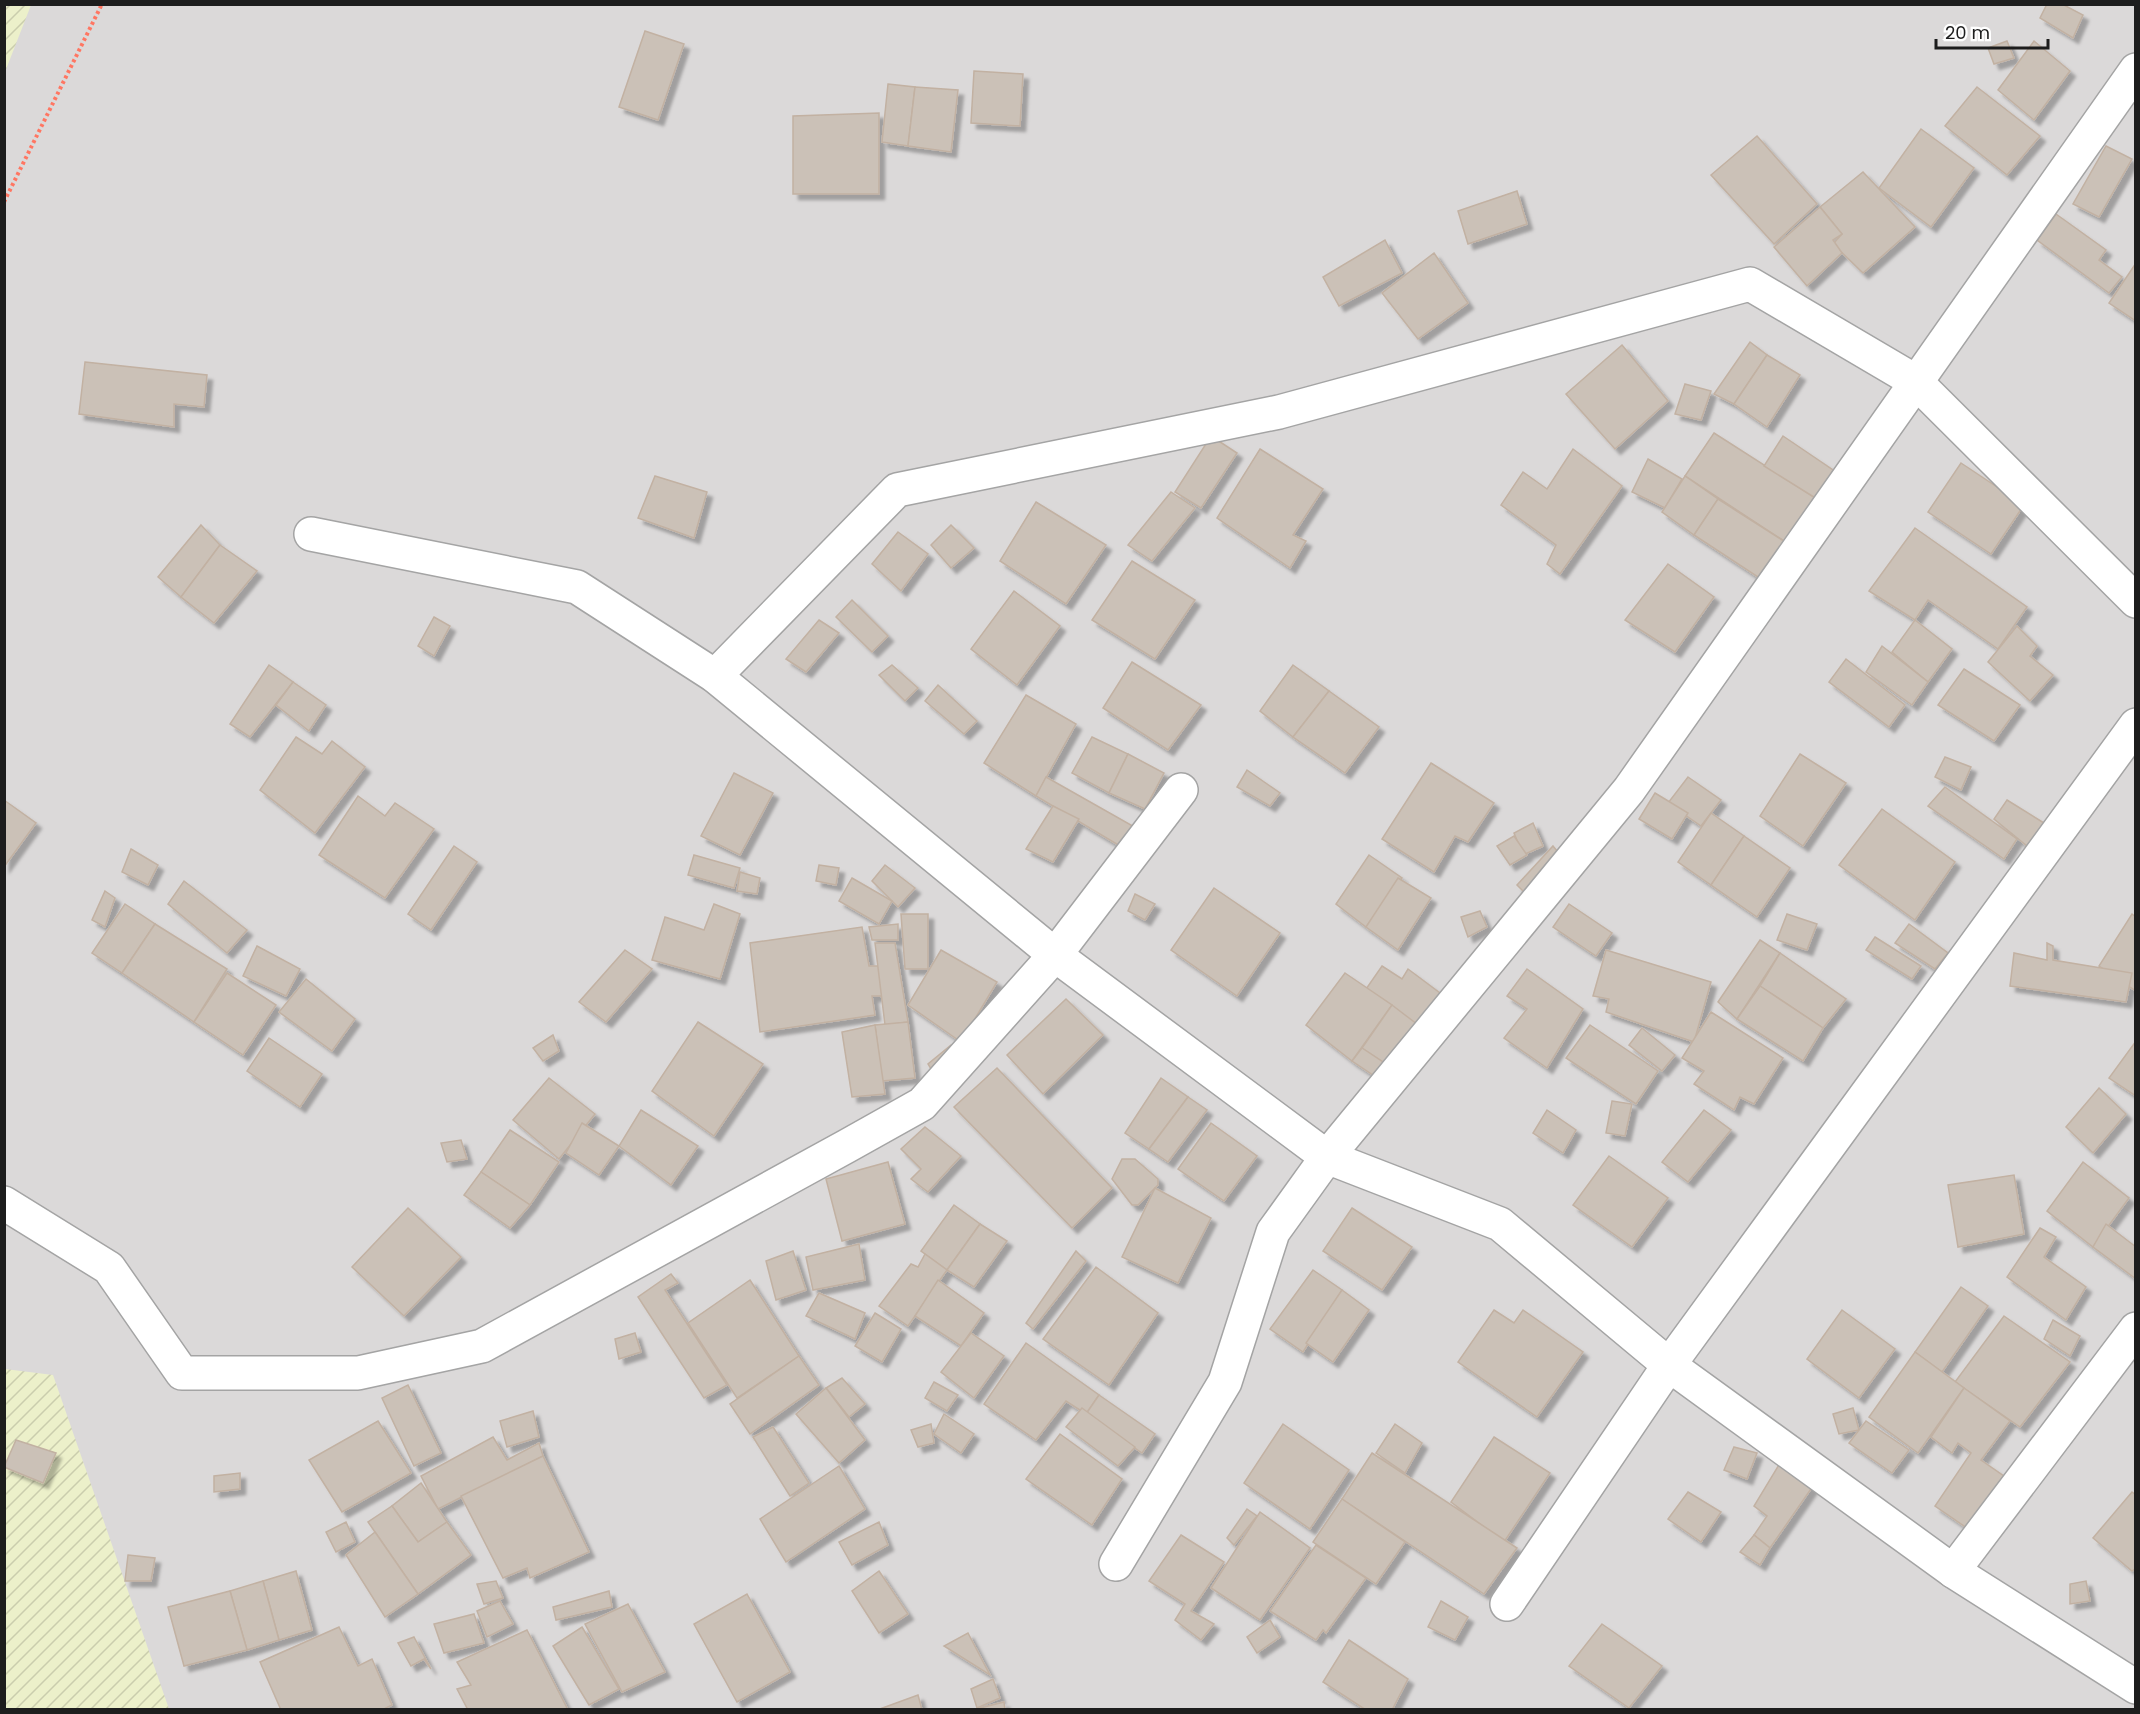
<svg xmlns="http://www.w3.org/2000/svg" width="2140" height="1714" font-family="Poppins,sans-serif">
  <defs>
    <pattern id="farmland-furrows" width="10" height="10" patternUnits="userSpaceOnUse" patternTransform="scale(1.5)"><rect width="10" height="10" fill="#ecf0ca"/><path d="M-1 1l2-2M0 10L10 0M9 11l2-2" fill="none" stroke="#cacdad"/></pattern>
    <filter id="shadow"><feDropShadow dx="5.5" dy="5.5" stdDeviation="1.5" flood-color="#0004"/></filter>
  </defs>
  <rect width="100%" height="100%" fill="#efebe1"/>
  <!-- residential -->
  <rect fill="#dbd9d9" x="5" y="5" width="2130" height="1704"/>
  <!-- farmland -->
  <g fill="url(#farmland-furrows)">
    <path d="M5,4L31,5L5,72L4,5Z"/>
    <path d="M5,1369L53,1375L169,1709L5,1710Z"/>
  </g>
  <!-- building -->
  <g fill="#cbc1b7" stroke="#c2b1a2" stroke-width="1.5" filter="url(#shadow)">
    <path d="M2047,4H2062L2083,15L2073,38L2040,18Z"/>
    <path d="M645,31L684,44L658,120L619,107Z"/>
    <path d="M2007,41L2014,58L1994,64L1988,48Z"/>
    <path d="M2034,41L2070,71L2034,120L1998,90Z"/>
    <path d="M974,71L1023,74L1020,126L971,123Z"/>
    <path d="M888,84L915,87L908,146L882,142Z"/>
    <path d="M915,87L958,90L951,152L908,146Z"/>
    <path d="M1977,87L2040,136L2007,175L1945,126Z"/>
    <path d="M879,113V194H793V116Z"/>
    <path d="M1921,129L1974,168L1931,227L1879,188Z"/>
    <path d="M1757,136L1817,204L1774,244L1711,175Z"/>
    <path d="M2106,146L2132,159L2099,217L2073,204Z"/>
    <path d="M1863,172L1915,227L1863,273L1833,244L1842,234L1820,207Z"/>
    <path d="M1517,191L1527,224L1468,244L1458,211Z"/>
    <path d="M1820,207L1842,234L1833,240L1842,253L1807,286L1774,247Z"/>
    <path d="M2056,214L2106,250L2099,260L2122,277L2109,293L2037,240Z"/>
    <path d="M1385,240L1402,273L1339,306L1323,277Z"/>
    <path d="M1434,253L1468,303L1418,339L1382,293Z"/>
    <path d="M2136,263V321L2109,303Z"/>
    <path d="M1750,342L1767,355L1734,404L1714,394Z"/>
    <path d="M1622,345L1668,401L1615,449L1566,394Z"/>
    <path d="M1767,355L1800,375L1767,427L1734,404Z"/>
    <path d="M85,362L207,375L204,407L174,404V427L79,414Z"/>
    <path d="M1685,384L1711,391L1701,420L1675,414Z"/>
    <path d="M1714,433L1817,499L1790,545L1685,476Z"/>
    <path d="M1211,436L1237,453L1201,508L1175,492Z"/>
    <path d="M1783,436L1836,472L1817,499L1764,466Z"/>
    <path d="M1260,449L1323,489L1293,535L1306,541L1290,568L1217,518Z"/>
    <path d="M1573,449L1622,486L1560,574L1547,564L1556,545L1501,505L1523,472L1547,489Z"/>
    <path d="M1648,459L1682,479L1665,508L1632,492Z"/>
    <path d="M1961,463L2024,505L1991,554L1928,512Z"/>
    <path d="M655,476L707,492L694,538L638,518Z"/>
    <path d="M1685,476L1718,499L1694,535L1662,512Z"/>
    <path d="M1171,492L1195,508L1152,561L1128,545Z"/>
    <path d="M1718,499L1790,545L1764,581L1694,535Z"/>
    <path d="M1036,502L1106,545L1066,604L1000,561Z"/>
    <path d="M201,525L220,545L181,597L158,577Z"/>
    <path d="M951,525L974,548L951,568L931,545Z"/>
    <path d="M1915,528L2027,607L1998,649L1928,600L1915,620L1869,591Z"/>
    <path d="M898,532L928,554L901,591L872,564Z"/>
    <path d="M220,545L257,571L214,623L181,597Z"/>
    <path d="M1132,561L1195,600L1155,659L1092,620Z"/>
    <path d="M1668,564L1714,597L1675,652L1625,620Z"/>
    <path d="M1014,591L1060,626L1017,685L971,649Z"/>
    <path d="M852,600L888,636L872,652L836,617Z"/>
    <path d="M434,617L450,626L434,656L418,646Z"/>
    <path d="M819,620L839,633L806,672L786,659Z"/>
    <path d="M1915,620L1952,649L1928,682L1892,652Z"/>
    <path d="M2017,626L2037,646L2030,656L2053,675L2030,701L1988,662Z"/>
    <path d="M1882,646L1928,682L1912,705L1866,672Z"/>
    <path d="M1846,659L1905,705L1889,727L1829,682Z"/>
    <path d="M1132,662L1201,705L1168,750L1103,708Z"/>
    <path d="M269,665L293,682L250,737L230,724Z"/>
    <path d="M892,665L918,688L905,701L879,675Z"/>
    <path d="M1293,665L1329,691L1293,737L1260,711Z"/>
    <path d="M1964,669L2020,705L1994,741L1938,705Z"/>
    <path d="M293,682L326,705L309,731L276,705Z"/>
    <path d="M938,685L977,721L964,734L925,701Z"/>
    <path d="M1329,691L1379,727L1345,773L1293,737Z"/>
    <path d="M1026,695L1076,724L1036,796L984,763Z"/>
    <path d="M296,737L322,754L332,741L365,767L315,833L260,790Z"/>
    <path d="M1092,737L1128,754L1109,793L1072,773Z"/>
    <path d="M1128,754L1164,773L1145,809L1109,793Z"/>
    <path d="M1800,754L1846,783L1803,846L1760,816Z"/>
    <path d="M1945,757L1971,767L1961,790L1935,777Z"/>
    <path d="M1431,763L1494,803L1468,842L1455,836L1434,872L1382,839Z"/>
    <path d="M1247,770L1280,793L1270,806L1237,787Z"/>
    <path d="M734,773L773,793L740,855L701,836Z"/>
    <path d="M1046,777L1138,829L1125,849L1036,796Z"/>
    <path d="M1688,777L1721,800L1701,826L1668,803Z"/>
    <path d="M1945,787L2017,839L2004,859L1928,806Z"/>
    <path d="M1655,793L1688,813L1672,839L1639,819Z"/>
    <path d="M358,796L385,816L395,803L434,829L385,898L319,855Z"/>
    <path d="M4,800L36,823L4,867Z"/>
    <path d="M2007,800L2044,823L2027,846L1994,819Z"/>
    <path d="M1053,806L1079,819L1053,862L1026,849Z"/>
    <path d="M1882,809L1955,862L1915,920L1839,865Z"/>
    <path d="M1711,813L1744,836L1711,885L1678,862Z"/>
    <path d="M1533,823L1543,846L1523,855L1514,833Z"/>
    <path d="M1514,836L1527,855L1510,865L1497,846Z"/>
    <path d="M1744,836L1790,868L1757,917L1711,885Z"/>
    <path d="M454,846L477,862L431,930L408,914Z"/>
    <path d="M1553,846L1566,862L1533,901L1517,885Z"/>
    <path d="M131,849L158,865L148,885L122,872Z"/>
    <path d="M694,855L740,868L734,888L688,875Z"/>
    <path d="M1369,855L1402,878L1366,927L1336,904Z"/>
    <path d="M819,865L839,868L836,885L816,881Z"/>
    <path d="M885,865L915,888L898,907L872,881Z"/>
    <path d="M740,872L760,878L757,894L737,891Z"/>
    <path d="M852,878L892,901L879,924L839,901Z"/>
    <path d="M1398,878L1431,898L1398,950L1366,927Z"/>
    <path d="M184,881L247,930L227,953L168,904Z"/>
    <path d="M1214,888L1280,933L1237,996L1171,950Z"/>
    <path d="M105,891L115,898L105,927L92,920Z"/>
    <path d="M1135,894L1155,904L1145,920L1128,911Z"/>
    <path d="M125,904L155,924L122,973L92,953Z"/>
    <path d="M714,904L740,914L720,979L652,960L665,917L704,930Z"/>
    <path d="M1569,904L1612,933L1596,956L1553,927Z"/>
    <path d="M1480,911L1487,927L1468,937L1461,917Z"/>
    <path d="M901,914H928V969H905Z"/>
    <path d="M1787,914L1817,924L1807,950L1777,940Z"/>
    <path d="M2132,914L2136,917V991L2099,966Z"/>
    <path d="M155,924L227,969L194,1022L122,973Z"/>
    <path d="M898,924V940H872L869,927Z"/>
    <path d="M1909,924L1948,953L1935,969L1895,943Z"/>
    <path d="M862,927L869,966H879L882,996H872L875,1015L760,1032L750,943Z"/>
    <path d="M1875,937L1921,966L1912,979L1866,950Z"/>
    <path d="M1760,940L1780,953L1737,1019L1718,1002Z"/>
    <path d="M875,943H895L908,1022L885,1025Z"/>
    <path d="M2047,943L2053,946V960L2132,973L2126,1002L2010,986L2014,953L2047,960Z"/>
    <path d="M257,946L300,969L286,996L243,976Z"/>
    <path d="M625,950L652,969L606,1022L579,1002Z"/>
    <path d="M941,950L997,982L961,1042L908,1005Z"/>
    <path d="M1606,950L1711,982L1694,1042L1606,1012L1609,999L1593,996Z"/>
    <path d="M1780,953L1846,999L1823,1028L1760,986Z"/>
    <path d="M1382,966L1402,979L1408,969L1444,996L1422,1028L1366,989Z"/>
    <path d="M1527,969L1583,1009L1547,1068L1504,1038L1527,1009L1507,996Z"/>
    <path d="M227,973L276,1005L243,1055L194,1022Z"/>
    <path d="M1345,973L1392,1005L1352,1061L1306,1025Z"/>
    <path d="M306,979L355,1019L332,1051L279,1012Z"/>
    <path d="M1760,986L1823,1028L1803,1061L1737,1019Z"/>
    <path d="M1066,999L1103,1035L1043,1094L1007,1055Z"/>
    <path d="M1392,1005L1422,1028L1392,1068L1362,1048Z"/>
    <path d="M1711,1012L1783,1058L1754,1104L1740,1097L1734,1110L1694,1084L1704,1071L1682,1058Z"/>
    <path d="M698,1022L763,1064L714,1136L652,1091Z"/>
    <path d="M908,1022L915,1078L882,1081L875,1025Z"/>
    <path d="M875,1025L885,1094L852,1097L842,1032Z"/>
    <path d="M1590,1025L1658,1071L1636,1104L1566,1058Z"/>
    <path d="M1642,1028L1675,1055L1662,1071L1629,1045Z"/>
    <path d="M553,1035L559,1051L543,1061L533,1048Z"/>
    <path d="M269,1038L322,1074L300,1107L247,1071Z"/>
    <path d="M2136,1041V1096L2109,1078Z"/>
    <path d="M951,1045L958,1055L934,1074L928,1064Z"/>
    <path d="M1362,1048L1392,1068L1382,1081L1352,1061Z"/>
    <path d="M997,1068L1112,1188L1072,1228L954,1107Z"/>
    <path d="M549,1078L595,1114L559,1159L513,1120Z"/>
    <path d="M1161,1078L1188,1097L1149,1149L1125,1133Z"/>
    <path d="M2099,1088L2126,1114L2093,1153L2066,1127Z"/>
    <path d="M1188,1097L1207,1110L1168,1162L1149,1149Z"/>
    <path d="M1612,1101L1632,1104L1625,1136L1606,1133Z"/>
    <path d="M641,1110L698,1146L671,1185L619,1146Z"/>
    <path d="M1547,1110L1576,1130L1563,1153L1533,1133Z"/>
    <path d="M1704,1110L1731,1130L1688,1182L1662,1162Z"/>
    <path d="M582,1123L619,1146L599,1175L566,1153Z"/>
    <path d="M1211,1123L1257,1156L1224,1201L1178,1169Z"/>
    <path d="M925,1127L961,1156L928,1192L911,1179L921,1169L901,1149Z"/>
    <path d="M510,1130L559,1162L530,1205L481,1172Z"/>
    <path d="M461,1140L467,1159L447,1162L441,1143Z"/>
    <path d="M1609,1156L1668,1198L1632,1247L1573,1205Z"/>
    <path d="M1122,1159H1135L1158,1179V1185L1138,1205H1132L1112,1179Z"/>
    <path d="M888,1162L905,1224L842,1241L826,1179Z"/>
    <path d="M2083,1162L2129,1198L2093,1247L2047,1211Z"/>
    <path d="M481,1172L530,1205L510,1228L464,1195Z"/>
    <path d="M2014,1175L2024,1234L1958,1247L1948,1185Z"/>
    <path d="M1155,1188L1211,1218L1178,1283L1122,1257Z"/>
    <path d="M954,1205L980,1224L947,1270L921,1251Z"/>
    <path d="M408,1208L461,1257L404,1316L352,1267Z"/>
    <path d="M1352,1208L1412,1247L1382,1290L1323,1251Z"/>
    <path d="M980,1224L1007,1241L974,1287L947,1270Z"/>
    <path d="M2106,1224L2136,1247V1279L2093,1247Z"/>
    <path d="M2040,1228L2056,1237L2044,1257L2086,1287L2066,1320L2007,1277Z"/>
    <path d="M859,1244L865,1280L813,1290L806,1257Z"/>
    <path d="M793,1251L806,1290L776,1300L766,1261Z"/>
    <path d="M1076,1251L1086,1261L1033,1329L1026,1323Z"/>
    <path d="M925,1254L947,1270L908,1326L879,1306L911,1264L918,1267Z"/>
    <path d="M1096,1267L1158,1313L1109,1385L1043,1339Z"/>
    <path d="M1313,1270L1342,1290L1303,1352L1270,1329Z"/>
    <path d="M671,1274L678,1283L665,1290L727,1385L704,1398L638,1297Z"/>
    <path d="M750,1280L799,1356L737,1398L688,1323Z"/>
    <path d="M938,1280L984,1313L961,1346L915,1316Z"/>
    <path d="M1961,1287L1988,1306L1942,1372L1915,1352Z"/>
    <path d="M1342,1290L1369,1310L1333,1362L1306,1343Z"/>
    <path d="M819,1293L865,1313L855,1339L806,1316Z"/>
    <path d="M1494,1310L1514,1323L1523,1310L1583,1352L1537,1417L1458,1362Z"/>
    <path d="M1842,1310L1895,1349L1859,1398L1807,1359Z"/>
    <path d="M875,1313L901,1329L882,1362L855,1346Z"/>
    <path d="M2004,1316L2070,1362L2020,1427L1955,1382Z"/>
    <path d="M2053,1320L2080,1336L2070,1356L2044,1339Z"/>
    <path d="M635,1333L641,1352L619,1359L615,1339Z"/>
    <path d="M971,1333L1004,1356L974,1398L941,1372Z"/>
    <path d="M1026,1343L1099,1395L1086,1414L1066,1401L1036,1440L984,1404Z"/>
    <path d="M1915,1352L1964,1388L1918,1453L1869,1417Z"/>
    <path d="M799,1356L819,1385L750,1434L730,1404Z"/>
    <path d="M842,1378L865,1404L849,1417L826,1388Z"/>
    <path d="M934,1382L958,1395L947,1411L925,1398Z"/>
    <path d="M408,1385L441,1453L414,1466L382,1398Z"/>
    <path d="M826,1388L865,1440L839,1463L796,1414Z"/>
    <path d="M1964,1388L2010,1421L1981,1460L2014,1483L1977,1535L1935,1506L1971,1453L1958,1443L1952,1453L1931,1437Z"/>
    <path d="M1099,1395L1155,1434L1142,1453L1086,1414Z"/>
    <path d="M1082,1408L1135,1447L1118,1466L1066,1427Z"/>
    <path d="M1853,1408L1859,1430L1839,1434L1833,1414Z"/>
    <path d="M533,1411L539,1437L507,1447L500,1421Z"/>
    <path d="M944,1414L974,1434L961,1453L934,1434Z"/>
    <path d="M378,1421L411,1473L342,1512L309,1460Z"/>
    <path d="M1866,1421L1909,1450L1892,1473L1849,1443Z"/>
    <path d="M931,1424L934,1443L918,1447L911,1430Z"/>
    <path d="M1283,1424L1349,1470L1310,1529L1244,1483Z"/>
    <path d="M1395,1424L1422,1443L1405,1473L1376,1453Z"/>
    <path d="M773,1427L809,1483L790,1496L753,1437Z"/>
    <path d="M1060,1434L1122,1479L1092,1525L1026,1479Z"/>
    <path d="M493,1437L507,1460L539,1443L543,1456L438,1509L421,1476Z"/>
    <path d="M1494,1437L1550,1473L1504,1542L1451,1502Z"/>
    <path d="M16,1440L56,1453L43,1483L4,1467Z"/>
    <path d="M1734,1447L1757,1453L1747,1479L1724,1470Z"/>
    <path d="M1372,1453L1517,1548L1484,1594L1342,1499Z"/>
    <path d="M543,1456L589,1552L530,1578L527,1568L503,1578L461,1496Z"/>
    <path d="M1780,1463L1813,1486L1770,1548L1754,1535L1767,1516L1754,1506Z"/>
    <path d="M839,1466L865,1509L786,1562L760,1519Z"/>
    <path d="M240,1473V1489L214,1492V1476Z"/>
    <path d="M421,1483L447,1522L418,1542L392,1506Z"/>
    <path d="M1688,1492L1721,1512L1701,1542L1668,1519Z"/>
    <path d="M2132,1492L2136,1495V1568L2132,1571L2093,1538Z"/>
    <path d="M1342,1499L1405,1542L1376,1584L1313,1542Z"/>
    <path d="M392,1506L418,1542L447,1522L471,1555L418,1594L368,1522Z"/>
    <path d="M1247,1509L1257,1516L1234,1545L1227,1538Z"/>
    <path d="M1260,1512L1310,1548L1260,1620L1211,1588Z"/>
    <path d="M346,1522L355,1542L336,1552L326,1532Z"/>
    <path d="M879,1522L888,1545L852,1565L839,1542Z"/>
    <path d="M375,1532L418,1594L385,1617L346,1555Z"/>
    <path d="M1181,1535L1224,1562L1191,1611L1214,1624L1201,1640L1175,1620L1185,1604L1149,1581Z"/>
    <path d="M1754,1535L1770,1548L1760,1565L1740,1552Z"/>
    <path d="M1316,1545L1366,1578L1326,1633L1323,1630L1316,1640L1270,1611Z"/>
    <path d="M128,1555L155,1558L151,1581H125Z"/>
    <path d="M296,1571L312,1630L279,1640L263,1581Z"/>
    <path d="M879,1571L908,1614L879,1633L852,1591Z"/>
    <path d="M263,1581L279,1640L247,1650L230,1591Z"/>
    <path d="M496,1581L503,1598L484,1604L477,1584Z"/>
    <path d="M2086,1581L2090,1601L2070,1604V1584Z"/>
    <path d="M230,1591L247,1650L184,1666L168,1607Z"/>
    <path d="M609,1591L612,1607L556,1620L553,1607Z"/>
    <path d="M747,1594L790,1672L737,1702L694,1624Z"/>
    <path d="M500,1601L513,1624L487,1637L477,1611Z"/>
    <path d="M1441,1601L1468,1617L1455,1640L1428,1627Z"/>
    <path d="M628,1604L665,1672L622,1692L585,1624Z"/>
    <path d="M474,1614L484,1643L444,1653L434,1624Z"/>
    <path d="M1270,1620L1280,1637L1257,1653L1247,1637Z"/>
    <path d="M1602,1624L1662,1666L1629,1708L1569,1666Z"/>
    <path d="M339,1627L358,1666L372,1659L392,1705L382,1710H281L260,1662Z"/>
    <path d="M582,1627L619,1689L589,1705L553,1646Z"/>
    <path d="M527,1630L568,1710H468L457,1689L471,1685L457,1662Z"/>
    <path d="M968,1633L990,1675L944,1646Z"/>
    <path d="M414,1637L431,1669L424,1659L411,1666L398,1643Z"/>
    <path d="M1349,1640L1408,1679L1392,1710H1366L1323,1682Z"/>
    <path d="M993,1679L1000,1698L977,1708L971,1689Z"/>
    <path d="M918,1695L922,1710H877Z"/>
    <path d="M1004,1702L1005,1710H981L980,1708Z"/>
  </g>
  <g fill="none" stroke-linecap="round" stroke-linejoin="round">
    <!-- minor casing -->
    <g stroke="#a4a4a4" stroke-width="36">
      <g id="minor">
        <path d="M311,534L577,587L715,676L1055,955L1327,1157L1500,1224L1669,1365L1953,1571L2136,1687"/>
        <path d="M715,676L897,490L1279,412L1750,284L1915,381L2136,601"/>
        <path d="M4,1203L109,1268L182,1373H358L482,1346L847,1146L922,1104L1055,955L1181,790"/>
        <path d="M1116,1564L1225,1382L1273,1232L1327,1157L1629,790L2136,70"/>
        <path d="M1953,1571L2136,1329"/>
        <path d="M1507,1604L1669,1365L2136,725"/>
      </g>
    </g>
    <!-- path -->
    <path stroke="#ff7662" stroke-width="4" stroke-dasharray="3 3" stroke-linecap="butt" d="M4,202L102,4"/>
    <!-- minor -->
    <use href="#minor" stroke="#fff" stroke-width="33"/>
  </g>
  <!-- border -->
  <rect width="2140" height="1714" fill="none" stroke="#1d1d1d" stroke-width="12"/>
  <!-- scale -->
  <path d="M1936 39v9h112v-9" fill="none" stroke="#1d1d1d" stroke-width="3"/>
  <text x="1945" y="39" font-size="18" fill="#1d1d1d" stroke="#ffffff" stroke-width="4.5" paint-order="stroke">20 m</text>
</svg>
